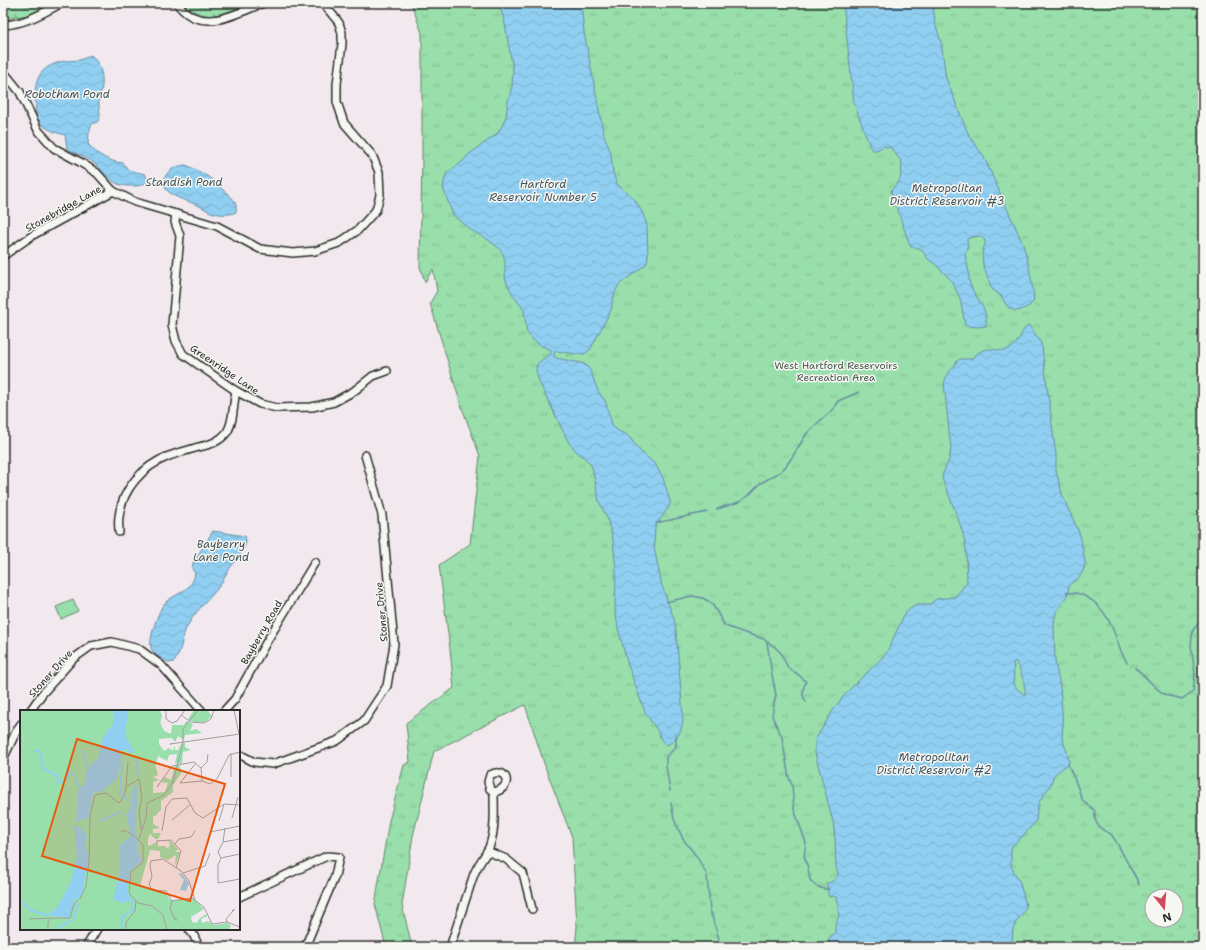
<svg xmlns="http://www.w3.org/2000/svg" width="1206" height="950" font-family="'Shantell Sans',sans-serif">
  <defs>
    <pattern id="forest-firs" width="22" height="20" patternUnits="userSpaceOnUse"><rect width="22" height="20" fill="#99dfab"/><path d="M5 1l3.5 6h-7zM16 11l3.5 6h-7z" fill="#84c093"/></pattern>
    <pattern id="park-tufts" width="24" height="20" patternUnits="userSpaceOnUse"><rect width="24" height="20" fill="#99dfab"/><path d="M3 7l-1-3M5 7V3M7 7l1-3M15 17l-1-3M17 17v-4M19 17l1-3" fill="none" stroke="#84c093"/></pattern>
    <pattern id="water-waves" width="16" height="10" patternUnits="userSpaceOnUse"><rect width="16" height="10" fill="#90cff1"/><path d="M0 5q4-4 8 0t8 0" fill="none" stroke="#7cb2cf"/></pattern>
  </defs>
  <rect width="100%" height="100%" fill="#f1e9ee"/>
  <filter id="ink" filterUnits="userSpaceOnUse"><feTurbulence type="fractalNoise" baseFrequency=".025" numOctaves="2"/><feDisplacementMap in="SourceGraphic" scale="8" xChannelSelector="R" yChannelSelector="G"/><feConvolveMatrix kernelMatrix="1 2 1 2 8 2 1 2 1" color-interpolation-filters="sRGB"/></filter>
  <g filter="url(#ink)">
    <!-- forest -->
    <g fill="url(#forest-firs)" stroke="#62856b">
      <path d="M3,3H53L28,15L3,19Z"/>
      <path d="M183,3H251L220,16C206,17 192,13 183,3Z"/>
    </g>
    <!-- park -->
    <path fill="url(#park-tufts)" stroke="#62856b" fill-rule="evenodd" d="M411,3H1203V947H575L577,927L572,837L547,772L525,705L434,751L413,836L402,905L412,947H386L375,904L389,821L404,765L410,762L406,723L454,688L450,649L439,565L470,544L480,456L461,405L430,303L437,291L433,269L425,282L420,267L422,159V33ZM1152,896H1176V920H1152Z"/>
    <!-- pitch -->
    <path fill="#99dfab" stroke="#62856b" d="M73,600L78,611L61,619L56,607Z"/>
    <!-- water -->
    <g fill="url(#water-waves)" stroke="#688da2" fill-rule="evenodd">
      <path d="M499,3H581L584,32L604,135L611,153L613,173L617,184L635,200L643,214L647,225L648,256L647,263L644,266L622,282L617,288L613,298L611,310L590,350L584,354H576L556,351L555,352L554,356L556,358L581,363L586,365L590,370L598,391L605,401L613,427L620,432L627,435L630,438L640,451L655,464L663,478L670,501V505L655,527L654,547L662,586L674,619L676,631L683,716C683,728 679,739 667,745L662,741L657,730L646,714L642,704L627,662L618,628L615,609L616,570L613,540L607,518L599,501L592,467L588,461L576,451L569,443L540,384C536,373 532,364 545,358C549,355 550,356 551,351L550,349L542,346L533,340L527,333L524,310L513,295L506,281L505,277V261L503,254L499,248L487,239L469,229L453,215L443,188L445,178L447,173L463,161L468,155L497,134L503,124L506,117L508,101L512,86L513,70L505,24Z"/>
      <path d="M843,3H933L935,23L941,42L946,78L966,129L971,139L983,155L1023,244L1029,266L1034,297L1033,302L1029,306L1021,310L1015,311L1008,307L1000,295L992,289L983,265L982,253L985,244V240L980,236L972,237L967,239L968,249L965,254L969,273V281L972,289L983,307L986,316V326L977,327L967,326L965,325L960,298L951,280L935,264L928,259L921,249L919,248L911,247L909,243L891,191L892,189L898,183L900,180L902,165L901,161L891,148L884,146L877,150H873L870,147L854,103Z"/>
      <path d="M91,55C102,65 104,79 101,92C100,95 99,98 99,101C98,109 103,116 97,122L92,124L89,133L88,144C97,155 109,162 123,163L128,170L145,174L147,178L152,180C148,181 145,184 141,185C138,186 135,186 132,186C111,187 108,174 94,163C86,156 75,154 67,148L65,135C53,132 40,127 36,115C35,90 31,70 60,62C66,60 73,61 79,60C83,59 87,57 91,55Z"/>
      <path d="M186,165C201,172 209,176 220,187C228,195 238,199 236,212C230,215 221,215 214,213C208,212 203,207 197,205C186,200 168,197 163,184C165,171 174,166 186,165Z"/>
      <path d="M1029,325L1040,341L1042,347L1056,455V471L1059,482L1063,497L1080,535L1085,561V565L1082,573L1078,579L1071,583L1069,586L1067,597L1056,612L1054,623L1055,661L1060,687L1063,723L1062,738L1068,755L1069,763L1054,775L1050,786L1039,802L1037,810L1036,821L1023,836L1012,846L1011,850V866L1020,883L1026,906L1023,913L1016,922L1013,929L1012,941L1010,947H836L830,943L828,940L830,937L833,935L835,932V926L839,915L838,911V904L836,900L837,898L833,896L829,897L826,883C832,883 835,880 838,874L836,867L835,838L833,822L815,753V740L835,707L847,692L881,659L887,652L904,615C911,606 918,604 929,605L936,599L955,597L965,585L967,582C966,569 967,555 965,542C960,521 951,500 943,481L942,475L949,460L951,449L944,384C945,379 947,375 950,371C953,367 955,367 956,362L960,359H971C975,356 979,351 984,350C992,347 1000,353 1009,349C1021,343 1020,330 1029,325ZM1015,661C1020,665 1026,687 1025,694H1023L1013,685L1014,671L1013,664Z"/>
      <path d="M213,531L245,536C249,548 236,559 230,568C226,575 222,583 217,589C208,601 195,611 188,625C181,636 183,650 174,662L169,663C163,659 155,656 152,650C147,642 158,613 163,605C173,593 192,593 195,573L192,569L193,563Z"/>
    </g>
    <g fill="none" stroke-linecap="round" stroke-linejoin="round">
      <!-- stream -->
      <g stroke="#688da2" stroke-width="1.5">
        <path d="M717,509L739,502L748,496L761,483L780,472L786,466L793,456L807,433L833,409L838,401L859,392"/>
        <path d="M656,523L707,512"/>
        <path d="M1066,593C1087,590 1103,608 1111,625C1115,633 1117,641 1120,649C1122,654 1125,658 1127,663"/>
        <path d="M666,602L692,596L703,598L711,603L714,607L725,626L745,633L764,639L767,642L772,675L776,695L774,703L772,716L782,737L789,778L792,785L794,809L806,843L804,856L808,868L810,880L816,886L824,889H829"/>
        <path d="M768,642L775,647L781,653L788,668L799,675L806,682C802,689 801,695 806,702"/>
        <path d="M1135,668C1146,675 1154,689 1166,695C1171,697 1177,697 1182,699L1193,691L1195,674L1191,645L1193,630L1203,618"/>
        <path d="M1068,764C1070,770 1073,775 1075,781C1079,787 1079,796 1084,802C1087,805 1091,806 1094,810C1096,813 1094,811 1095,816C1095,825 1103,831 1111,834C1117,842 1122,852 1127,862C1131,870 1136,876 1139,885"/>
        <path d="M670,791L666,766V757L676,747V735"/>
        <path d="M671,803L674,819L683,839L697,857L707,875L710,910L719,939"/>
      </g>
      <!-- street casing -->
      <g stroke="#2b2b2b" stroke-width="10">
        <g id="street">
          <path d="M177,3C199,35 236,14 263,3"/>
          <path d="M3,25C25,24 43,13 62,3"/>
          <path d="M3,71L20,92L38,130L54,148L80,162L97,173L113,191L135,202L217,226L260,249L293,253L315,251L339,243L358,230L376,210L380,195L379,172L372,155L344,123L337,102V84L342,44V33L339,23L336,19L327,8L321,3"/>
          <path d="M176,214L175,222L180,236L172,325L176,341L183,354L236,391L260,404L277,408L312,407L334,402L354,391L373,376L387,371"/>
          <path d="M3,256L33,235L113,191"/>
          <path d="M119,532C119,527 118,522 119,517C122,489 143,466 169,456C177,453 186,451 195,448C207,445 219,443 227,432C234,422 233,403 236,391"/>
          <path d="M30,711L42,694L73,659L91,646L112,642L139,649L161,665L202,711"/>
          <path d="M224,711L235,699L267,641L315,562"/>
          <path d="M239,754L254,762L273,764L337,741L364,721L387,686L394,644L382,515L365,455"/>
          <path d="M3,759L17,730L21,724"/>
          <path d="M487,851L506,859L523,873L532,909"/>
          <path d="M239,897L327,856L339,857L335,876L305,947"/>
          <path d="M189,929L194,936L199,947"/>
          <path d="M86,947L97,929"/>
          <path d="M450,947L473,877C476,867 483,859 488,850C496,832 494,811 494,792L490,789L488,782L490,775C506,766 515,787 494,792"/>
        </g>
      </g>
      <!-- street -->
      <use href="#street" stroke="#f6f6f2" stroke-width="7"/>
    </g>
  </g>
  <g text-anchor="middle" stroke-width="3" stroke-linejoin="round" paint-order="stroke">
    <!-- street labels -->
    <g font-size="10" fill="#2b2b2b" stroke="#f6f6f2">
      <text transform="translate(63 208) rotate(-29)" y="4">Stonebridge Lane</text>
      <text transform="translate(225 369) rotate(34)" y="4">Greenridge Lane</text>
      <text transform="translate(381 612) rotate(-95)" y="4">Stoner Drive</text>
      <text transform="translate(261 632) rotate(-60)" y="4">Bayberry Road</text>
      <text transform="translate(50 673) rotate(-48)" y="4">Stoner Drive</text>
    </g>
    <!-- park labels -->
    <g font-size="10" fill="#46584b" stroke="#f6f6f2">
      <text x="836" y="369">West Hartford Reservoirs<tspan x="836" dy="12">Recreation Area</tspan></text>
    </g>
    <!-- water labels -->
    <g font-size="11" font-style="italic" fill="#44545c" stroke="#f6f6f2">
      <text x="67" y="98">Robotham Pond</text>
      <text x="184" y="186">Standish Pond</text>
      <text x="543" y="188">Hartford<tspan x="543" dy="13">Reservoir Number 5</tspan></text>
      <text x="947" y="192">Metropolitan<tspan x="947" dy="13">District Reservoir #3</tspan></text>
      <text x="221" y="548">Bayberry<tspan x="221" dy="13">Lane Pond</tspan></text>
      <text x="934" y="761">Metropolitan<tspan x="934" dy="13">District Reservoir #2</tspan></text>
    </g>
  </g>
  <!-- overview -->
  <g transform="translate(20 710)">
    <rect width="220" height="220" fill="#f1e9ee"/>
    <path d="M107,0H140L142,6L140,13L144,21L151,24L152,15H164L166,11L173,14L170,21L176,19L182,23L165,25L164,30L158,26L155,32L152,28L139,29V34L144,41L149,38L153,41L155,35V40H158L161,34L165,33V37L171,40L163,42L162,54L155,53L157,44L149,45L147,51L138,46L135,53L138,65L133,67L139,70L133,72V83L145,82L148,73L141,72L145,67L151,70L155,55H159L162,62L153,75V82L141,91V100L133,106V114L140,118L133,119V123H141L138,129H135L130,124L126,133L129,136L138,131V136H145L148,139L150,135L148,130L150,131L158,139L155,142H160L155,156L156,145L148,150L140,147V141L130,140L120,176L145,182L150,190L174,189L184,199L171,207L172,212L177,213L179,209L186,204L187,206L181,209L182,213L188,211L194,215L207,213L211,215L209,220L168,217L161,220H26ZM174,0H187L192,6L185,12H174L168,9Z" fill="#99dfab"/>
    <path d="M0,0H139L142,28L139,29V44L131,67L132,85L145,82L154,65L155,56L158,58V66L147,87L140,90L137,105L132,107L128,117V142L119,171L120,193L133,195L144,204L147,220H0ZM184,213H189L196,220H148Z" fill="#99dfab"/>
    <path d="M94,0L108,1L105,25L114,41L110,44L108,40L103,39L97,69L81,82L73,83L68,108L56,112L58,81L64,75L67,58L78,49L82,29L94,12ZM116,74L118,86L115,111L118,141L122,151L110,161L107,182L112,190L103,193L93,190L99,165L100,135L111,126L106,104L110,100L113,77ZM61,114L67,127L65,137L69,146L62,184L59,189L55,188L49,208L27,205L37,198L51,172L57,146L54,116L58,115L60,125ZM158,163L162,164L169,173L166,181L160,180L164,170Z" fill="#90cff1"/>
    <path fill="none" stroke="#90cff1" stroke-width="2" d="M63,40L67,57M13,41H19L24,59L36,65L39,73L47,69L49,61L55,66M117,49L118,67M102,51L100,83L110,92M56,67L58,76L62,78M79,111L101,102M0,191L9,199M10,200L27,205M53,210L59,192M38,220L40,216L52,211M103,220L101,214L103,206L113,200L112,189"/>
    <path fill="none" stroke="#a29da0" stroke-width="1" d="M146,0V9L152,13L157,11L165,0M214,0L219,24M161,5L171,12L184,13L191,9L194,0M152,34H150L220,24M211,43V67M181,58L187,52L188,44M160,73L176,53M160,73L182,71M139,75L137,77L152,56L174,52L181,58L182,71L190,74L197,69L209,45L220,42M106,77L108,52M104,86L106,77L119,69L122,87L119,101L121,120M212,108L218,87M152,110L171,94M199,111L204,94M205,118L203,132L198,142L201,148L198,155V173L220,169M101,121H106L115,127M142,121L146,97L152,89L167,88L175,103L183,108L204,94L220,95M190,122L220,116M116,127L123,135V152L111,162L109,183L118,193L132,196L143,205L147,220M119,129L126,108L127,93L144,85L153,72L163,33V19L178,0M136,131L151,130L161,141L156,158M203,132L220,129M155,134L159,129L171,127L175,121M201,148L220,144M163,163L185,156L190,143M60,189L66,176L69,151L70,106L75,85L86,83L99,93L103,87M175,190L169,171L161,161L143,149L131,151L130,156L132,166L129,175L132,180L146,181L152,191L172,188L184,197L192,214L207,212L220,217M152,191L150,198L155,210H157L155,209M9,209L31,208M207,212L206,209L214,200V199L212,201M28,220V212L32,208H50L54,194L58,190M106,220V212L115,201L116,190"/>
    <path fill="#e8590c" fill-opacity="0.15" stroke="#e8590c" stroke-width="2" d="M57,29L205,74L170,191L22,146Z"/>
    <rect width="220" height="220" fill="none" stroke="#2b2b2b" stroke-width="2"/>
  </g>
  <!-- margin -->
  <rect width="1206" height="950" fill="none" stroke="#f6f6f2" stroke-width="16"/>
  <rect x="8" y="8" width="1190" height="934" fill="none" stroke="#2b2b2b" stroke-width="1.5" filter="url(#ink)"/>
  <!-- north arrow -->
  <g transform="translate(1164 908) rotate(163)"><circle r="19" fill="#f6f6f2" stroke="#a5a5a2"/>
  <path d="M0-3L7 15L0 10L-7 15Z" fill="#d1495b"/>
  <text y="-6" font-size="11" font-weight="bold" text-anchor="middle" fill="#2b2b2b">N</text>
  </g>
</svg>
